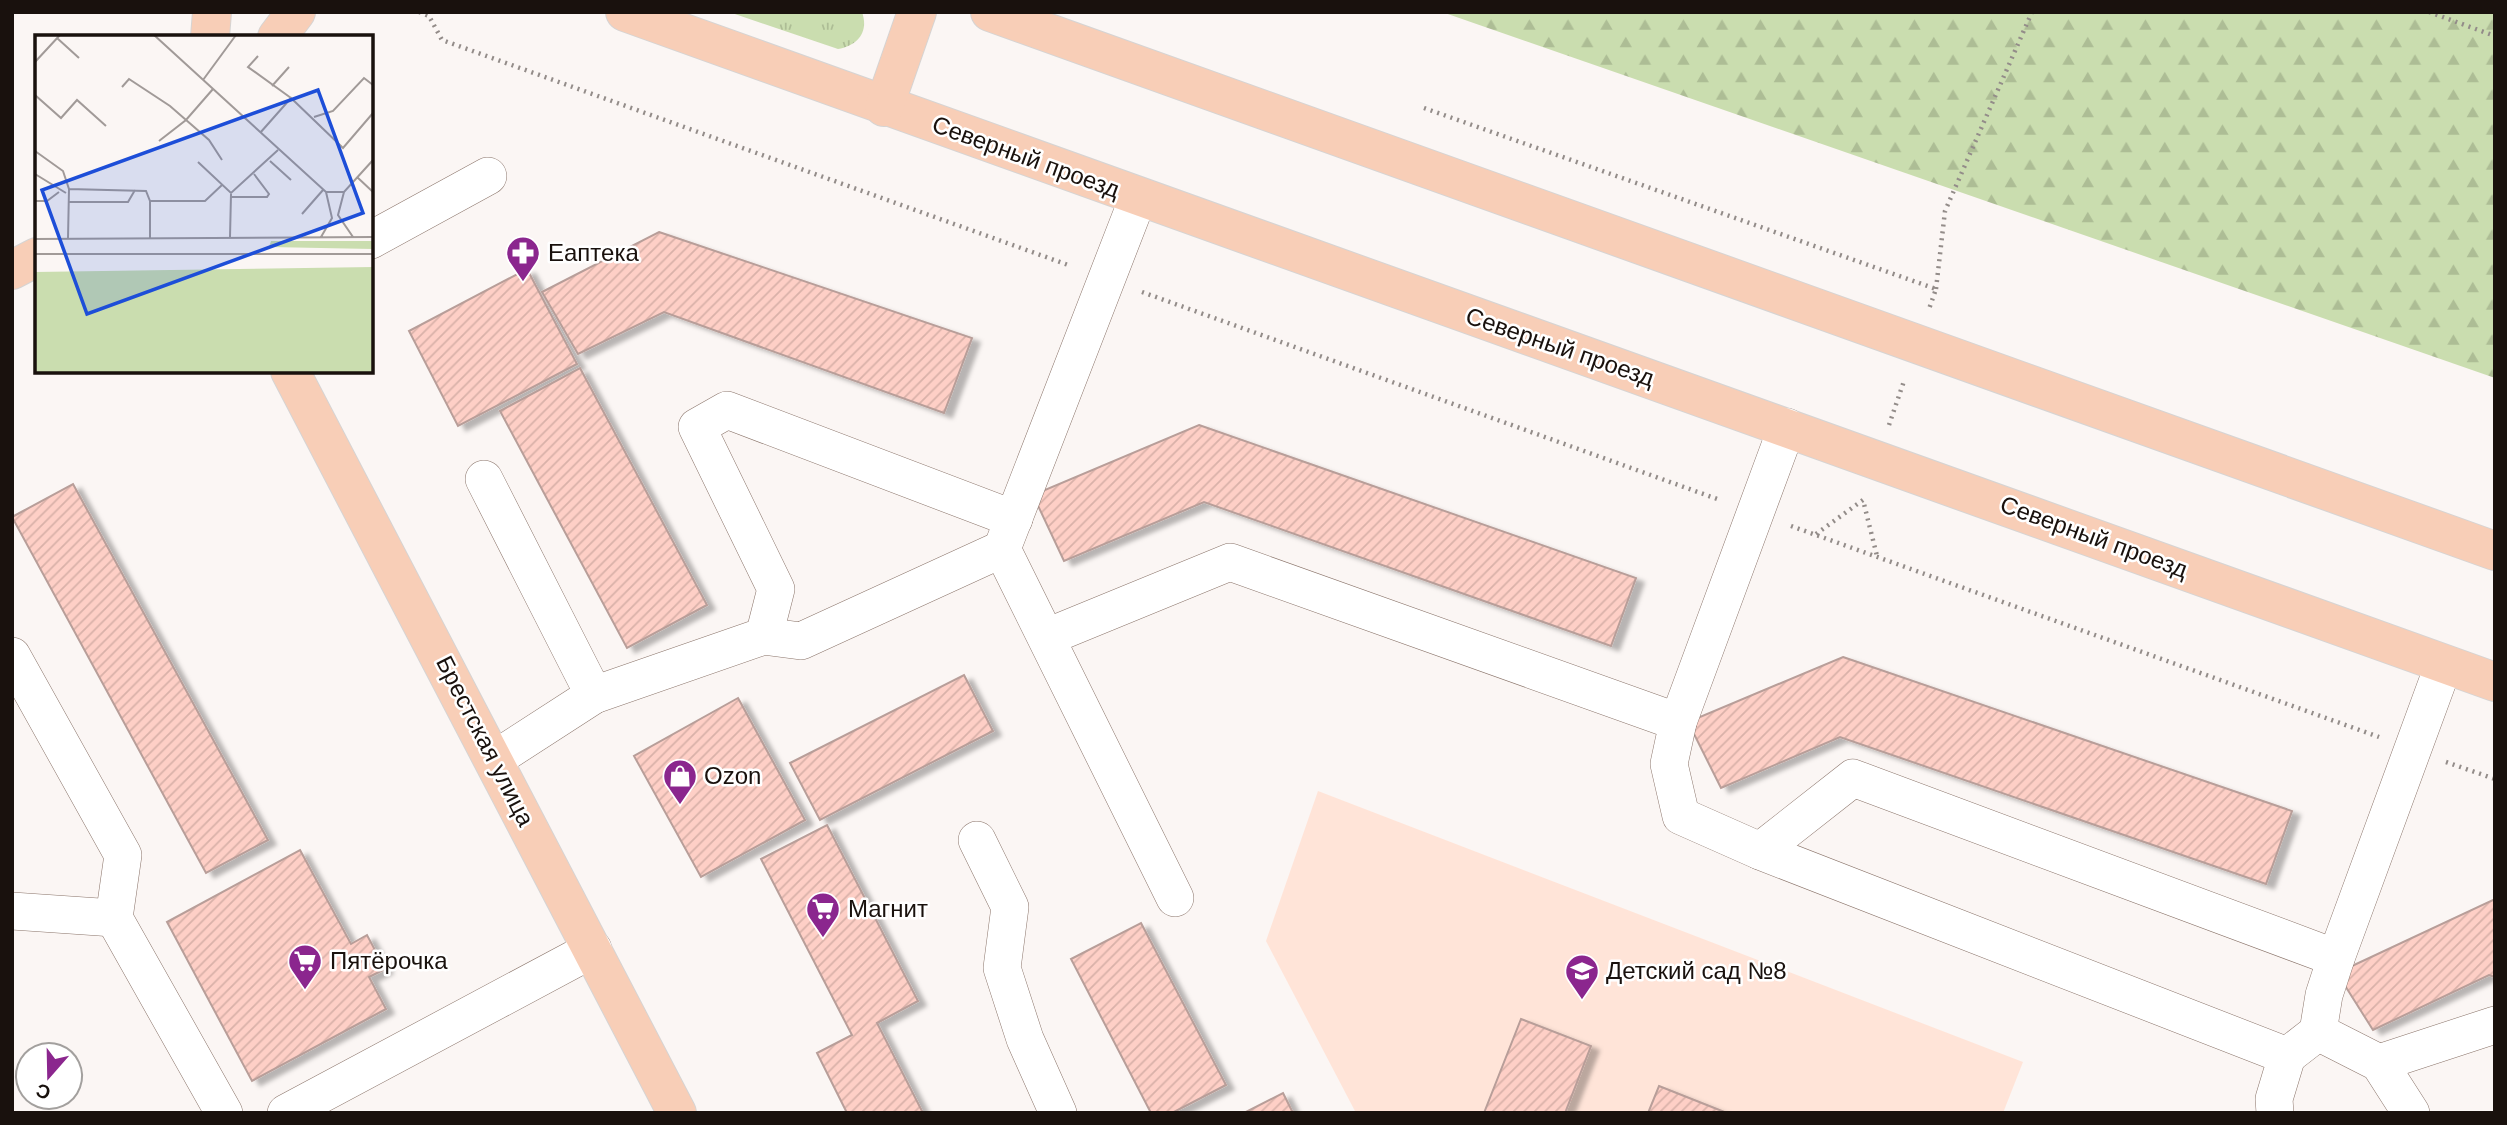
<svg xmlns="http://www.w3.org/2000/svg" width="2507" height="1125" font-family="Arial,sans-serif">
  <defs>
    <pattern id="grass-tufts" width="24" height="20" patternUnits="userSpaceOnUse" patternTransform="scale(1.75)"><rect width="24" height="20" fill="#caddaf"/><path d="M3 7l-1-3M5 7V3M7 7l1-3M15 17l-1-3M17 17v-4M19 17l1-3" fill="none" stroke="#adbd95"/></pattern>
    <pattern id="forest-firs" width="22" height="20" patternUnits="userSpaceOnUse" patternTransform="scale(1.75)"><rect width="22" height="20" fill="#caddaf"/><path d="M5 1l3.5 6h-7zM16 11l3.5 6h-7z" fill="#adbd95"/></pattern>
    <pattern id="building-hatch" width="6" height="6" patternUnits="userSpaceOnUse" patternTransform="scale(1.75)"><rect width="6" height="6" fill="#fecfc6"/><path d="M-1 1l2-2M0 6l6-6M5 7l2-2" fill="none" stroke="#d9b1a9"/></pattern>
    <filter id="shadow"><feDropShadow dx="8" dy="4.5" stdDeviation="2" flood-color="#0004"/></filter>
  </defs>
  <rect width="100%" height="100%" fill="#fbf6f4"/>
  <!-- built -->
  <path fill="#ffe4d8" d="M1318,791L2023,1062L2003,1113H1356L1266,941Z"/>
  <!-- grass -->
  <path fill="url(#grass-tufts)" d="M729,12H862C869,32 858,45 838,49Z"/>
  <!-- forest -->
  <path fill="url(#forest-firs)" d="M1442,12H2495V378Z"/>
  <!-- building -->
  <g fill="url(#building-hatch)" stroke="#b89e99" stroke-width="2" filter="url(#shadow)">
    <path d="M659,232L972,338L944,413L664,312L578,354L542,292Z"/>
    <path d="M527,269L577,364L458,426L409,331Z"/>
    <path d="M580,368L707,605L627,648L500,411Z"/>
    <path d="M1199,425L1636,578L1611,646L1204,502L1064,561L1033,495Z"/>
    <path d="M73,484L268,840L206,873L12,517Z"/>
    <path d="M1843,657L2292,811L2266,884L1840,737L1721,788L1688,722Z"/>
    <path d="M964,675L993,731L820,820L790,763Z"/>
    <path d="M738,698L805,820L701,877L634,756Z"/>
    <path d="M827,825L918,1001L877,1023L923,1113H847L817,1053L852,1035L761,859Z"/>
    <path d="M300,850L351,944L367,935L385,969L369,977L386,1009L252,1081L167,922Z"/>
    <path d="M2495,899V977L2489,975L2373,1030L2337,973Z"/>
    <path d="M1141,923L1226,1085L1172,1113H1151L1071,959Z"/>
    <path d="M1521,1019L1591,1046L1565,1113H1484Z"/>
    <path d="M1659,1086L1727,1113H1648Z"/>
    <path d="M1283,1093L1293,1113H1244Z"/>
  </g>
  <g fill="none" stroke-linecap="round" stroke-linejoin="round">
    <!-- minor casing -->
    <g stroke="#8b756b" stroke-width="38">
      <g id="minor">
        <path d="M371,240L488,176"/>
        <path d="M484,479L594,695"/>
        <path d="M1005,541L1138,198"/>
        <path d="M764,636L776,589L697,427L727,410L1014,519"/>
        <path d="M1047,637L1230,562L1678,722L1669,764L1681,816L1760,851L2287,1056L2274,1099L2275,1113"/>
        <path d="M12,656L123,855L114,918L224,1113"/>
        <path d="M1678,722L1787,427"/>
        <path d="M495,759L594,695L764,636L801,641L1002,549L1175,898"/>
        <path d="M977,840L1010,907L1002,968L1025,1039L1058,1113"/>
        <path d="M1760,851L1853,778L2336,958"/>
        <path d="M12,911L114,918"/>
        <path d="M2318,1032L2379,1063L2411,1113"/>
        <path d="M2287,1056L2318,1032L2324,995L2336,958L2444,664"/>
        <path d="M2379,1063L2495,1025"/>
        <path d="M286,1113L593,949"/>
      </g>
    </g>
    <!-- major casing -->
    <g stroke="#d6d4d3" stroke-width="40">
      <g id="major">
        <path d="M625,12L2495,682"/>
        <path d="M990,12L2495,551"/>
        <path d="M210,37L212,12"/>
        <path d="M277,37L296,12"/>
        <path d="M884,107L917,12"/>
        <path d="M12,270L37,257"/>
        <path d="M290,371L677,1113"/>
      </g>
    </g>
    <!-- path -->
    <g stroke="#938c89" stroke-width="4.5" stroke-dasharray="2 5" stroke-linecap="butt">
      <path d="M419,12L429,16L442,40L1071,266"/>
      <path d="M2429,12L2495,36"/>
      <path d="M1424,108L1936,289L1929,309"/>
      <path d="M1936,289L1945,211L2032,12"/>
      <path d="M1142,292L1720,500"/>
      <path d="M1889,425L1904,381"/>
      <path d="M1791,526L2379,737"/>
      <path d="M1816,534L1863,500L1877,556"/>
      <path d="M2446,762L2495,779"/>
    </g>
    <!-- minor -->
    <use href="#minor" stroke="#fff" stroke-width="37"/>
    <!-- major -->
    <use href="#major" stroke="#f8ceb7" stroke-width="38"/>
  </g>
  <!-- icons -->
  <defs>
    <g id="pharmacy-pin" transform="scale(1.75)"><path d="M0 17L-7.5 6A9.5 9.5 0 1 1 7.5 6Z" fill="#8b268e" stroke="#fff"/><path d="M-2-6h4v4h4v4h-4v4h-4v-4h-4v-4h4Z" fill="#fff"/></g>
    <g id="shop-pin" transform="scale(1.75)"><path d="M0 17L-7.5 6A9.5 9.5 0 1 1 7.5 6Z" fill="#8b268e" stroke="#fff"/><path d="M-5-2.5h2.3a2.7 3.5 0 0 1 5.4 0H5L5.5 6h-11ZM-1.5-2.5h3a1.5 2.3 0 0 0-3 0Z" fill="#fff"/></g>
    <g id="supermarket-pin" transform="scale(1.75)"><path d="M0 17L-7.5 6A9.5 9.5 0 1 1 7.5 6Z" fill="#8b268e" stroke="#fff"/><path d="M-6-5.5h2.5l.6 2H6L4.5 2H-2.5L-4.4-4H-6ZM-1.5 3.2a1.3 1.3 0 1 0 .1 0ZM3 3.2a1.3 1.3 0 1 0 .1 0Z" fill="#fff"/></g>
    <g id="school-pin" transform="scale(1.75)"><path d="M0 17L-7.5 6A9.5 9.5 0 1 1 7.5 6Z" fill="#8b268e" stroke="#fff"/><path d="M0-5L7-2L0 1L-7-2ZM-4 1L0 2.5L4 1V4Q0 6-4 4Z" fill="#fff"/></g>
  </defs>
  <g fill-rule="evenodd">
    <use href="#pharmacy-pin" x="523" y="253"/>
    <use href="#shop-pin" x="680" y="776"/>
    <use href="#supermarket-pin" x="823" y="909"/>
    <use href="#supermarket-pin" x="305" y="961"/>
    <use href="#school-pin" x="1582" y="971"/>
  </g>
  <g text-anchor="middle" stroke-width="5" stroke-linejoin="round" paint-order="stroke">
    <!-- street labels -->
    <g font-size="24" fill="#19110d" stroke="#fff">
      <text transform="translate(1026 157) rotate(20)" y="8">Северный проезд</text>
      <text transform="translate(1560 347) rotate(19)" y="8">Северный проезд</text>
      <text transform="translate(2094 537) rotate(20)" y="8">Северный проезд</text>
      <text transform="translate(485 741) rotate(63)" y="8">Брестская улица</text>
    </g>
    <!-- poi labels -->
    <g font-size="24" fill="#19110d" stroke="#fff" text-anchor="start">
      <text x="548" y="261">Еаптека</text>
      <text x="704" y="784">Ozon</text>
      <text x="848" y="917">Магнит</text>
      <text x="330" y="969">Пятёрочка</text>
      <text x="1606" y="979">Детский сад №8</text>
    </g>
  </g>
  <!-- overview -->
  <g transform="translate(35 35)">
    <rect width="338" height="338" fill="#fbf6f4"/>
    <path d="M236,206H338V214L234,212Z" fill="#caddaf"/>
    <path d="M338,232V338H0V237Z" fill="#caddaf"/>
    <path fill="none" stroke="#a19a98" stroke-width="2" d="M119,0L291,157H309L338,125M22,3L44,23M223,21L213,32L256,63M0,27L25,0M168,45L201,0M237,51L254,32M87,52L94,44L135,71L174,105L187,125M0,60L26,83L42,65L71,91M279,82L298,76L329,43L338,50M225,98L256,63L308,113L338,78M124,106L151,85L178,54M0,116L28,136L34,154L111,156L115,166H170L187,150M235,126L256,145M163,127L196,158L243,115M0,139L31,158M322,142L338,157M309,157L303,180L318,202M196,162H232L234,159L219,139M0,166H12L24,157M33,167H93L100,155M267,179L288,155M195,202L196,159M286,202L297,183L291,157M33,203L34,154M115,203V166M0,204L338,202M0,219H338"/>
    <path fill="#1d4ed8" fill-opacity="0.15" stroke="#1d4ed8" stroke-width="3.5" d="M283,55L328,178L52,279L7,155Z"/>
    <rect width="338" height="338" fill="none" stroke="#19110d" stroke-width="3.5"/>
  </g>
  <!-- border -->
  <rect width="2507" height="1125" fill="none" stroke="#19110d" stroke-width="28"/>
  <!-- north arrow -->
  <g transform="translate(49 1076) rotate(200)"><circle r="33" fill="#ffffff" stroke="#a3a09e" stroke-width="2"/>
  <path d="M0-5L12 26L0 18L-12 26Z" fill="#8b268e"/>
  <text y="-10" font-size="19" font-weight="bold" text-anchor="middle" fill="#19110d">С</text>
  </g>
</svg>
